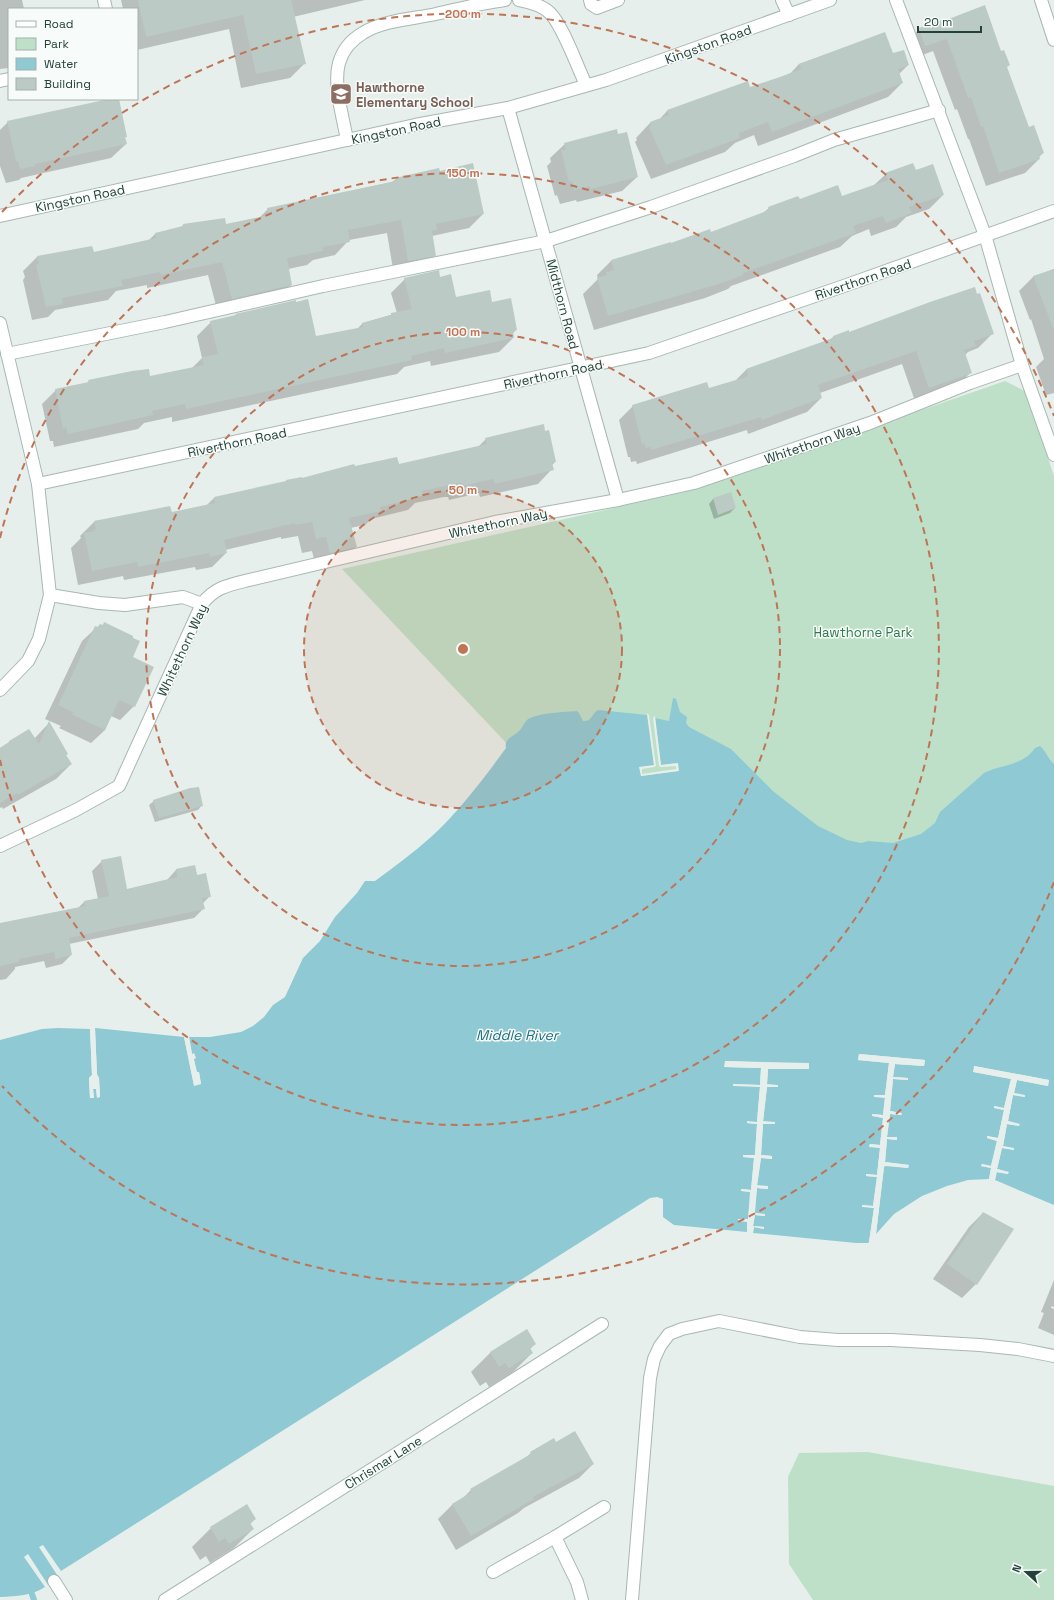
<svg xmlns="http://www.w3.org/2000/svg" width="1054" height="1600" font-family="'Space Grotesk',sans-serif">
  <rect width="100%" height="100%" fill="#e6efeb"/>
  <!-- green -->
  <g fill="#bfe0c8">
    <path d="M1005,381L1025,391L1054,476V813L905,860L558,798L342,569L685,492Z"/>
    <path d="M868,1452L1054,1486V1600H813L789,1564L788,1477L799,1453Z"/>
  </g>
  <!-- water -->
  <path fill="#8ec9d4" d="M673,698L676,699L680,712L687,717L686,723L689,727L731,749L774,792L818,826L847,840L861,843L868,841L893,843L921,834L935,823L940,812L984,773C1002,764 1023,766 1035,748L1040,746C1046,751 1048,759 1054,764V1205L995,1180L996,1172L1008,1174V1172L997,1169L1002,1148L1014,1150V1148L1003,1146L1007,1124L1019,1126V1124L1008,1121L1013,1095L1025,1097V1095L1014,1093L1017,1080L1048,1086L1049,1080L974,1066V1072L1011,1079L1004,1108L994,1106V1108L1004,1110L998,1138L987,1136V1138L997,1141L991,1166L982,1164L981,1166L991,1168L989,1179L968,1180L947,1186L922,1196L894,1214L876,1234L884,1167L885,1165L908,1168L909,1165L885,1162L887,1139L897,1140V1137H887L890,1114L902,1115L901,1113L890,1111L893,1079L908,1080V1078L893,1077L895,1064L924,1066L925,1060L859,1054L858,1060L889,1063L885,1095H874V1097H885L883,1115L872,1114L873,1116L883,1118L880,1145L870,1144L869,1146L880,1148L877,1175L866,1174V1176L877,1177L873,1206L862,1205V1206L874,1208L869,1242L868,1243H856L753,1233L754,1227L764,1229V1227L753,1226L755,1215L765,1216V1214L754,1213L757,1188L768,1189V1186H757L761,1158L772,1159V1156L761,1155L763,1124H775V1122H763L767,1087H778V1085H767L768,1068L809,1069V1064L725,1061V1067L761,1068L760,1085L733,1084L734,1086H760L757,1122H747V1123L757,1124L755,1155H743V1157L754,1158L751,1190L742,1189V1191L751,1192L748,1219H738V1221H747V1232L674,1225L663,1217V1199L657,1197L650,1198L61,1571L43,1545L39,1547L59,1578L48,1585L28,1554L24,1557L45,1587C31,1596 17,1596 0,1597V1040L42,1029L58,1028L90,1029L92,1075L89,1078L90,1098H94L93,1089L96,1088L97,1097H100L99,1078L97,1075L95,1028L184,1037L194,1085L201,1084L199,1072L197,1073L193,1059L195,1058L192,1054L189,1037H210L241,1032L253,1026L264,1017L273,1005L285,997L303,958L320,941L335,917L357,893L365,881H375C394,867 413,853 431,837C457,814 485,777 506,748C504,739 512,737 518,732C522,729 524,723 527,720C535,713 566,712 577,711L579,713L583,721C592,722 591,714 598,710L647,715L654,766L640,767L641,776L678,771L677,763L661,765L655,718L669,721Z"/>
  <!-- pier -->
  <g fill="#e6efeb">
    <path d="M647,713L649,715L656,766L654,767L642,769V774L676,769V766L661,767L659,766L653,718L655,716L661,765L678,763L679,771L641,776L639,767L654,765Z"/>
    <path d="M95,1028L97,1074L99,1078L100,1097L97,1098L96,1089H93L94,1098H90L89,1078L92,1075L90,1029H92L94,1075L91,1079V1087H97L98,1096V1079L95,1075L93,1029Z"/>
    <path d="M184,1037H186L196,1083H199L197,1075L195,1073L191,1059L193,1057L190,1054L187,1037H189L192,1054L194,1053L196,1058L194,1059L197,1072H199L201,1084L194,1086Z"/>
    <path d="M859,1054L925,1060L924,1066L895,1064L893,1077L908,1078V1080L893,1079L890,1111L902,1113L901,1115L890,1114L887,1137L897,1138V1140L887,1139L885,1162L909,1165L908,1168L885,1166L884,1167L876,1234L875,1235L882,1167L884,1164L883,1162L893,1063L895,1062L922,1064L923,1062L860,1057V1059L889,1061L891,1063L876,1209L871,1239L869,1242L874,1208L862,1207V1205L873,1206L877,1177L866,1176V1174L877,1175L880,1148L869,1147L870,1144L880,1145L883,1118L872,1116V1114L883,1115L885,1098L874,1097V1095H885L889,1063L858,1060Z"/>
    <path d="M725,1061L809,1063V1069H768L767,1084L778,1085V1087H767L763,1121L775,1122V1124H763L761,1155L772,1156V1159L761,1158L757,1185L768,1186V1189L757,1188L755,1213L765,1214V1216L755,1215L753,1226L764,1227V1229L754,1227L753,1233H751V1226L759,1156L766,1068L768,1066L807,1067V1065L727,1063V1065L762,1066L763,1068L757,1155L749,1232H747V1222L738,1221V1219H748L750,1192L741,1191V1189L751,1190L754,1158L743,1157V1155H755L757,1124L747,1123V1121L757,1122L760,1087L733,1086V1084L760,1085L761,1068L724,1067Z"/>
    <path d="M974,1066L1049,1080L1048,1086L1017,1080L1014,1093L1025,1096V1097L1013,1095L1008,1121L1020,1124L1019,1126L1007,1124L1003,1146L1014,1149V1150L1002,1148L997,1169L1009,1172L1008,1174L997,1172L995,1180H993L1015,1079L1017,1078L1046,1083V1082L976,1068V1071L1011,1077L1013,1078L991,1179H989L991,1168L981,1166L982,1164L991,1166L997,1141L987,1138V1136L998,1138L1004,1110L994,1108V1106L1004,1108L1011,1079L973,1072Z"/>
  </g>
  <!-- shadow -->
  <g fill="#0003">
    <path d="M0,0H22L24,9H9V68L0,69Z"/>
    <path d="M121,0H365L293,17L305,63L290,78L241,88L229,29L137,50V9H123Z"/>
    <path d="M941,23L1006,67L1028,128L1043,153L1038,158L1039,159L1025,173L986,186L969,139H968L957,109L955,110L933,51L912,59L906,42L920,29Z"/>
    <path d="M884,34L892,55L908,65L899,74L902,83L888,97L758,146L754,135L735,143L725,152L651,179L635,142L637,140L636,138L650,123L658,121L667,111L747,83L749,89L789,75L799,64Z"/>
    <path d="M114,99H118L126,137L124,138L126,144L111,158L21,178L19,180L6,183L0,166V130L8,122Z"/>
    <path d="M565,144L637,177L622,191L577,202L576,200L560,204L557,195L555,196L547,166L551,162L550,158Z"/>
    <path d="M915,172L943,195L929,209L906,217L896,227L871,236L869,229L852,236L840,247L731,286L728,289L705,298L594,330L583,294L598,279L597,275L611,261L710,233L763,213L769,208L799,200L841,197L873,186L886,174Z"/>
    <path d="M396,179L483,214L469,228L432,236L435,255L421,269L394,275L387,233L349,240L335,255L313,260L307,265L288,269L291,285L277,299L218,313L208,275L147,288V285L116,291L108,300L55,310L48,317L32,320L23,280L25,277L23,271L37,257L93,253L148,241L155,234L181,228L183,225H225L259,218L268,209L392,182Z"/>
    <path d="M1054,269V393L1046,395L1036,367L1044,359L1031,319L1030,320L1019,291L1033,277Z"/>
    <path d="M439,278L455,298L491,303L516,330L512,334L513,338L499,352L431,366L430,361L404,367L397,374L172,422V417L144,423L138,429L54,447L53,441H50L42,404L56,390L87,383L89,381L149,377L192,368L202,358L197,336L211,322L234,317L236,315L316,338L357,329L363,323L397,313L391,293L405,279Z"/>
    <path d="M849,334H992L978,348L968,352L965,355L970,373L956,387L915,401L902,364L820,393L821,398L807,412L748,434L747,430L637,464L636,461L631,462L630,457H628L619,420L633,406L709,390L735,381L746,370L829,341L833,337Z"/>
    <path d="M545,432L555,462L552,465V469L538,484L480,497L479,493L449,500L448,497H444L415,503L408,510L371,519L365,525L350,528L356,547L342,561L316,567L312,551L302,553L298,536L281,539V537L225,550L226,553L212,567L196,570L195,567L124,580L123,576L78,585L71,548L81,538L80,536L95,521L171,513L206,506L214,498L354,467L398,465L478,447L486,439Z"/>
    <path d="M713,499L735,508L730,513L714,519L709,504Z"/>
    <path d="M105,623L131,638L134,706L120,720L111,716L105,730L91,743L59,728L61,726L45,719L82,641L96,628L100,625L102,626Z"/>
    <path d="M49,723L67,754L66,756L71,764L56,779L3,809L2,807L0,808V748L29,730L34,739Z"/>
    <path d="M154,801L202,805L198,810L155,822L149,805Z"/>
    <path d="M102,861L126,890L167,880L176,870L195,866L197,876L210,896L203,903L204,908L194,918L69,944L71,955L62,964L46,968L44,961L15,967V969L6,979L0,980V924L78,908L85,901L98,899L92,871Z"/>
    <path d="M983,1213L976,1284L962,1298L933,1279L969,1227Z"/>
    <path d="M1054,1280V1307L1052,1306L1051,1308L1054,1309V1335L1038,1328L1044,1313L1041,1312Z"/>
    <path d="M527,1331L535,1344L530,1349L532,1353L513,1372L489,1387L486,1382L480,1386L471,1372L490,1353Z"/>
    <path d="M555,1443L593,1464L579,1478L524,1508L518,1513L456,1550L438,1519L453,1504L462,1499L471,1490L524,1459L531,1453Z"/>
    <path d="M255,1519L250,1524L253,1529L234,1548L210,1563L206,1556L200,1560L192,1547L211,1528Z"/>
  </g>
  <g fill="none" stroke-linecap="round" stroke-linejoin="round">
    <!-- stream -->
    <path stroke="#8ec9d4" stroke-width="6" d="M32,1594L34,1600"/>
  </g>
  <!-- building -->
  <g fill="#bbcac4">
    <path d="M138,0H291L306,64L256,74L243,15L146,37Z"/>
    <path d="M985,5L1001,51L1004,50L1010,65L1007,67L1029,127L1034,125L1044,153L1039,155L1040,159L999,173L983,126L981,127L971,97L968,98L947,39L925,46L919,28L941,20V22Z"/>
    <path d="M885,32L893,53L904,50L909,65L898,69L903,83L772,132L768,122L739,133L740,138L666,165L649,127L651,126L650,122L669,115L667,110L748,81L750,87L780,77L801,69L799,64Z"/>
    <path d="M109,99H119L127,137H125L127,144L35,164V166L20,169L18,161H16L7,121Z"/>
    <path d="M617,129L618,134L627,132L638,177L591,189L590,186L574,190L572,181L569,182L561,150H566L564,143Z"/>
    <path d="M473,163L484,214L436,224L437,230L432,231L436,256L408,261L401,220L348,230L350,242L322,247L323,251L287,258L292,285L232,299L222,262L161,275L160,272L121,280L123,286L62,298L63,304L46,307L36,265L39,264L37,256L92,246L94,252L156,238L155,233L183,226V224L225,218L226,224L265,216V215L268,214L267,208L396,181L395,178L439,168L440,171Z"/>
    <path d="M913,163L916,170L933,164L944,195L909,207L912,213L886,223L883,216L853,226L856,233L743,273V275L722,283L608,316L597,278L607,275L606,272L614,270L611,260L671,242V243L710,229L711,232L769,210L768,207L798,196L800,199L838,185L842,196L888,180L885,173Z"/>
    <path d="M1054,269V327L1053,328L1033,276Z"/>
    <path d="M439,270L440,277L451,274L456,297L490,290L492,302L511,298L517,330L513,331L514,338L445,353L444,348L411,356L412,360L186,409L185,404L152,411L153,415L68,434L66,427L63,428L55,389L89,382L88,380L132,371L149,369L150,376L204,365L202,357L218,354L210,321L236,315L235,314L296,300V302L308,299L316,336L363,327L362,323L391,315V313L412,309L404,278Z"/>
    <path d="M975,287L977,294L980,293L994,334L974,341L976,346L964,350L972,373L929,388L916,351L818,385L822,398L762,420L761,417L651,450L650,447L646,448L644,443L642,444L632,405L707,382L709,388L746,377L748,375L746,369L833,338V336L849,330V332L930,302Z"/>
    <path d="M544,424L545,431L549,430L556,462L552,463L554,470L495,484L493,479L463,486L462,483H459L422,491L423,496L380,507L381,511L349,518L357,547L330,553L326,537L316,539L312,522L295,525V523L224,540L227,553L210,557L209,553L138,567L137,562L92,571L84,533L95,531L94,529H96L94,521L170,506L172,512L215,503L214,497L286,481V480L302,477V478L354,464L355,466L397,457L399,464L487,444L485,438Z"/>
    <path d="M731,492L736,508L718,515L713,498Z"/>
    <path d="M104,622L133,636V638L140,641L133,657L154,667L135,707L119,700L105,730L71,714L74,713L58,705L95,626L98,627L100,624L103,625Z"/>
    <path d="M49,721L68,754L66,755L72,764L18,795L17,793L0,803V748L9,742V741L29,729L39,744Z"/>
    <path d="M199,787L203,806L159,818L153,800L190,788Z"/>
    <path d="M121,856L127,889L177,877L176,869L195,865L197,875L206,873L211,897L202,898L205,909L69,938L72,955L55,959L54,952L19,959V962L0,966V923L85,906L84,901L109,896L101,860Z"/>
    <path d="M983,1212L1014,1229L977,1285L947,1264Z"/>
    <path d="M527,1329L536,1344L530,1348L533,1353L509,1368L505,1363L499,1367L490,1352Z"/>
    <path d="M575,1431L594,1464L533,1497L534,1499L471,1536L452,1504L472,1492L470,1489L531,1454L530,1452L554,1438L556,1442Z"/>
    <path d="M247,1504L256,1519L250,1523L254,1529L229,1544L225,1538L219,1542L210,1527Z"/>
  </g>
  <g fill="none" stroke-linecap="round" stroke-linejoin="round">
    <!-- service casing -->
    <g stroke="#a8b8b2" stroke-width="14">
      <g id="service">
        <path d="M104,0L106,9"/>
        <path d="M519,0C530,2 542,5 550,13C563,26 577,66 586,85"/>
        <path d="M590,0L591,4L597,8L618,0"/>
        <path d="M782,0L789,15"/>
        <path d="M896,0L985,235L1022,365L1054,455"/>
        <path d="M0,81L9,79"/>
        <path d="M347,140C343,117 333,85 339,63C343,49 351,40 363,33C384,20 413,19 436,14C459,9 481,3 505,0"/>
        <path d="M7,354L165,322L323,286L546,241L651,207L794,156L834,140L939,110"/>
        <path d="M50,595L99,603L125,605L183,597L202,604"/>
        <path d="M0,846L76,810L119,786L202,604C215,587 229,585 249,580L495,522L618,500L694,483L870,423L970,383L1022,365"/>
        <path d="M54,1581L66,1600"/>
        <path d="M632,1600L650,1378L654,1359L660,1346L669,1334L682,1329L719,1321L800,1337L838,1340H891L980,1345L1018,1349L1054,1356"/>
      </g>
    </g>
    <!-- minor casing -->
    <g stroke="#a8b8b2" stroke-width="14">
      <g id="minor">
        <path d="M1041,0L1054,40"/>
        <path d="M508,108L618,500"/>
        <path d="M0,216L415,125L508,108L606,80L830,0"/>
        <path d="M0,323L38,484L50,595L39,639L28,661L0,690"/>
        <path d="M38,484L649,353L841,287L1054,211"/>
        <path d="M555,1537L577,1582L582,1600"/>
        <path d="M493,1572L555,1537L604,1507"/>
        <path d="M165,1600L602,1324"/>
      </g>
    </g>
    <!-- service -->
    <use href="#service" stroke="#fff" stroke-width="12"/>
    <!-- minor -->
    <use href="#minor" stroke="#fff" stroke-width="12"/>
  </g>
  <!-- distance rings -->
  <circle cx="463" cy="649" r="159" fill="#c07456" fill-opacity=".12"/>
  <g fill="none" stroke="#c07456" stroke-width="2" stroke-dasharray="7 5">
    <circle cx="463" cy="649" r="159"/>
    <circle cx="463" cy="649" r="317"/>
    <path d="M0 538A476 476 0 1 1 0 760"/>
    <path d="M1054 882A635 635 0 0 1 2 1086M2 212A635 635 0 0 1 1054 416"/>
  </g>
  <!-- icons -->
  <defs>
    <g id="school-square" transform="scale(1.15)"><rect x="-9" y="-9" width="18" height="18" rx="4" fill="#8d6e63" stroke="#f7fbf9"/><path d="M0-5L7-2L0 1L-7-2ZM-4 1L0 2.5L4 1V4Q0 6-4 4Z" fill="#fff"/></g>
  </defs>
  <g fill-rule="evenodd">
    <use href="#school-square" x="341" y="94"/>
  </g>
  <g text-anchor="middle" stroke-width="3" stroke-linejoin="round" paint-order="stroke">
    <!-- street labels -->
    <g font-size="13" fill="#24423a" stroke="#f7fbf9">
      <text transform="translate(708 44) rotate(-20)" y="5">Kingston Road</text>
      <text transform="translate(396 130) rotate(-12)" y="5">Kingston Road</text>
      <text transform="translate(80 198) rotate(-12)" y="5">Kingston Road</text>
      <text transform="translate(863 279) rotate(-19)" y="5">Riverthorn Road</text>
      <text transform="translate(563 304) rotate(75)" y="5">Midthorn Road</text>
      <text transform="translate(553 374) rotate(-12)" y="5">Riverthorn Road</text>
      <text transform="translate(237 442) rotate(-12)" y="5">Riverthorn Road</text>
      <text transform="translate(812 443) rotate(-19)" y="5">Whitethorn Way</text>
      <text transform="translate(498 523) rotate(-12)" y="5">Whitethorn Way</text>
      <text transform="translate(182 650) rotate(-65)" y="5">Whitethorn Way</text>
      <text transform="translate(383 1462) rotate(-32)" y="5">Chrismar Lane</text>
    </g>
    <!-- education labels -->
    <g font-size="13" font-weight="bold" fill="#785e54" stroke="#f7fbf9" text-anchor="start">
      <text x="356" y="92">Hawthorne<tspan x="356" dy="15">Elementary School</tspan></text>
    </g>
    <!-- park labels -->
    <g font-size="13" fill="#2d7a4b" stroke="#f7fbf9">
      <text x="863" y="637">Hawthorne Park</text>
    </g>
    <!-- water labels -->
    <g font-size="14" font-style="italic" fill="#1c6f80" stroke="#f7fbf9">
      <text x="517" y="1040">Middle River</text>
    </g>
  </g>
  <circle cx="463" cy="649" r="6" fill="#c07456" stroke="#f7fbf9" stroke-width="2"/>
  <g font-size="12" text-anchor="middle" font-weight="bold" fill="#c07456" stroke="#f7fbf9" stroke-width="3" stroke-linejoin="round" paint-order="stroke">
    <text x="463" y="18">200 m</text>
    <text x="463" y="177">150 m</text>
    <text x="463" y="336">100 m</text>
    <text x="463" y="494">50 m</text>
  </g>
  <!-- legend -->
  <rect x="8" y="8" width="130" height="92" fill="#f7fbf9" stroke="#a3b1ad"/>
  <rect x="16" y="21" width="20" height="6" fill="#ffffff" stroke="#a3b1ad"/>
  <text x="44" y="28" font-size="12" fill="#24423a">Road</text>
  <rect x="16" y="38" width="20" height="12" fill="#bfe0c8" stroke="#a3b1ad"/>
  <text x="44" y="48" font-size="12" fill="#24423a">Park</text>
  <rect x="16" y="58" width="20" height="12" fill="#8ec9d4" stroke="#a3b1ad"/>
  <text x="44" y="68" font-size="12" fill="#24423a">Water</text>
  <rect x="16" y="78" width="20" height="12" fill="#bbcac4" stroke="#a3b1ad"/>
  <text x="44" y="88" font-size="12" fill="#24423a">Building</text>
  <!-- north arrow -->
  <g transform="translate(1026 1572) rotate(291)" stroke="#f7fbf9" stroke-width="3" paint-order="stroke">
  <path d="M0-3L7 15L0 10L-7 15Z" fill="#24423a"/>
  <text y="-6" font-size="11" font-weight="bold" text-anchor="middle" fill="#24423a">N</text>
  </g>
  <!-- scale -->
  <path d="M918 26v6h63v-6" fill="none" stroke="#24423a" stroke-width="2"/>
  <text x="924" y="26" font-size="12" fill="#24423a" stroke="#f7fbf9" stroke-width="3" paint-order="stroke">20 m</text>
</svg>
